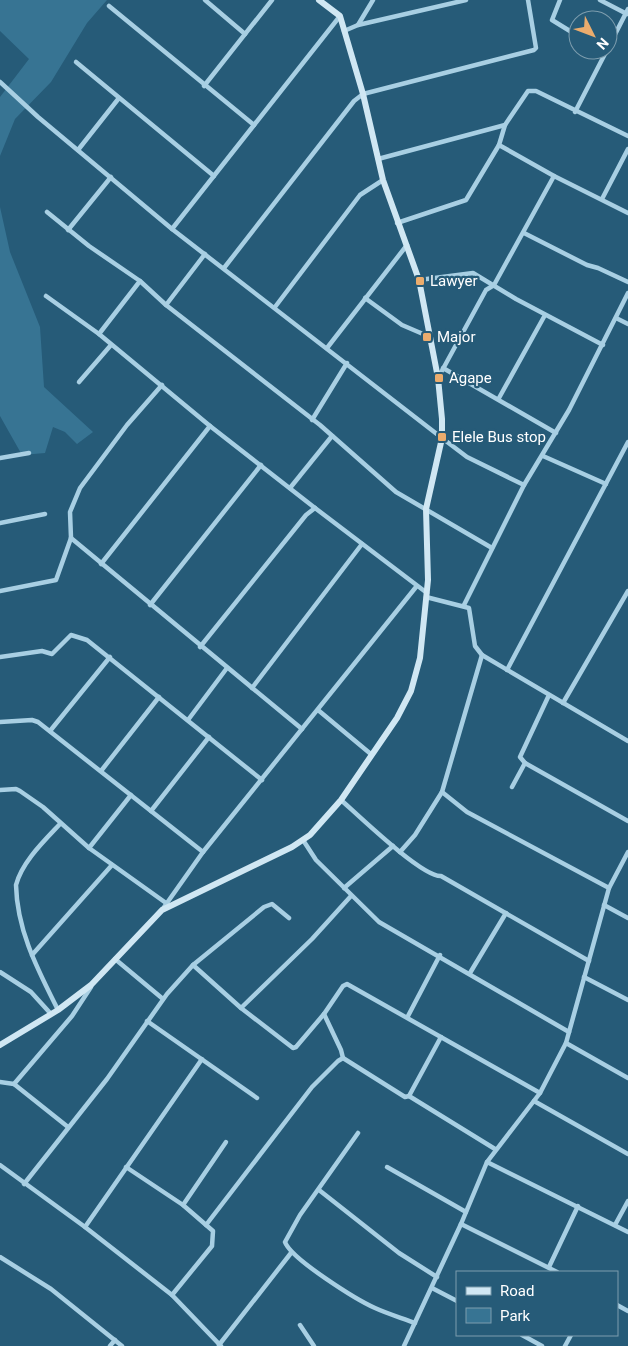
<svg xmlns="http://www.w3.org/2000/svg" width="628" height="1346" font-family="Roboto,sans-serif">
  <rect width="100%" height="100%" fill="#265b78"/>
  <!-- green -->
  <g fill="#377493">
    <path d="M0,0H107L87,23L51,82L15,119L0,156V97L29,59L0,31Z"/>
    <path d="M0,207L10,252L40,327L44,387L93,432L77,444L65,432L53,427L45,453L22,455L0,416Z"/>
  </g>
  <g fill="none" stroke-linecap="round" stroke-linejoin="round">
    <!-- street -->
    <g stroke="#a8cfe3" stroke-width="4.5">
      <path d="M205,0L245,34"/>
      <path d="M560,0L552,20L578,36"/>
      <path d="M600,0L627,14"/>
      <path d="M109,6L254,125"/>
      <path d="M358,25L466,0"/>
      <path d="M344,31L358,25L373,0"/>
      <path d="M608,48L628,9"/>
      <path d="M76,62L214,176"/>
      <path d="M0,82L38,117L172,229L442,438L467,457L524,485"/>
      <path d="M204,86L272,0"/>
      <path d="M575,112L607,50"/>
      <path d="M505,125L499,145L554,176L628,213"/>
      <path d="M78,150L119,98"/>
      <path d="M378,159L505,125L528,91H536L628,136"/>
      <path d="M602,199L628,149"/>
      <path d="M47,212L89,246L140,281L166,305L320,425L396,492L492,548"/>
      <path d="M397,223L466,200L499,145"/>
      <path d="M172,229L340,16"/>
      <path d="M68,230L111,177"/>
      <path d="M524,233L587,265L598,268L628,282"/>
      <path d="M224,268L354,101L363,94L534,50L536,48L528,0"/>
      <path d="M419,280L473,273L516,299L603,345"/>
      <path d="M46,296L99,334L210,426L315,508L427,593"/>
      <path d="M365,298L402,325L430,337"/>
      <path d="M166,305L205,254"/>
      <path d="M275,307L360,195L383,180"/>
      <path d="M616,318L628,324"/>
      <path d="M99,334L140,281"/>
      <path d="M327,348L407,245"/>
      <path d="M443,368L556,433"/>
      <path d="M438,378L486,290L494,285L554,176"/>
      <path d="M79,382L111,345"/>
      <path d="M499,398L545,315"/>
      <path d="M312,420L347,363"/>
      <path d="M543,456L606,484"/>
      <path d="M0,458L29,453"/>
      <path d="M290,488L332,436"/>
      <path d="M0,523L45,514"/>
      <path d="M71,538L302,729"/>
      <path d="M101,564L210,426"/>
      <path d="M0,591L56,580L71,538L70,512L80,488L127,425L162,385"/>
      <path d="M426,597L469,608L475,646L482,655L628,741"/>
      <path d="M150,605L261,465"/>
      <path d="M464,605L524,485L569,410L628,293"/>
      <path d="M200,647L306,515L315,508"/>
      <path d="M0,657L42,651L52,654L71,635L87,640L262,780"/>
      <path d="M507,670L628,442"/>
      <path d="M252,688L362,544"/>
      <path d="M549,695L520,757L525,763L628,821"/>
      <path d="M563,703L628,591"/>
      <path d="M318,710L372,755"/>
      <path d="M188,720L227,668"/>
      <path d="M0,722L32,720L38,722L203,852"/>
      <path d="M50,731L110,657"/>
      <path d="M101,771L159,697"/>
      <path d="M512,787L525,763"/>
      <path d="M0,790L16,789L20,791L43,807L89,848L166,903"/>
      <path d="M442,792L467,812L609,888"/>
      <path d="M341,800C358,815 422,877 441,876L589,961"/>
      <path d="M151,811L209,737"/>
      <path d="M303,840L316,860L379,922L569,1032"/>
      <path d="M89,848L131,795"/>
      <path d="M400,852L415,835L442,792L482,655"/>
      <path d="M344,888L393,846"/>
      <path d="M604,905L628,918"/>
      <path d="M162,910L203,852L416,587"/>
      <path d="M32,955L112,865"/>
      <path d="M115,959L163,999"/>
      <path d="M193,965L241,1008L293,1048L296,1047L324,1014L343,986L347,984L540,1093"/>
      <path d="M0,972L31,992L51,1014"/>
      <path d="M470,973L506,913"/>
      <path d="M584,977L628,1000"/>
      <path d="M241,1008L312,939L351,896"/>
      <path d="M58,1010C38,970 17,931 16,885C22,862 44,841 60,824"/>
      <path d="M324,1014L341,1050L343,1058"/>
      <path d="M408,1016L440,955"/>
      <path d="M147,1021L257,1098"/>
      <path d="M566,1043L628,1078"/>
      <path d="M0,1082L14,1084L68,1127"/>
      <path d="M14,1084L72,1016L91,987"/>
      <path d="M409,1096L495,1149"/>
      <path d="M534,1101L628,1154"/>
      <path d="M358,1133L300,1215L285,1242C291,1259 357,1300 375,1308C388,1314 402,1318 415,1323"/>
      <path d="M487,1162L628,1232"/>
      <path d="M0,1165L85,1227L172,1295L221,1346"/>
      <path d="M126,1167L183,1205L213,1231L212,1246L172,1295"/>
      <path d="M387,1167L466,1212"/>
      <path d="M24,1184L107,1079L167,994L193,965L264,907L272,904L289,918"/>
      <path d="M319,1190L399,1253L437,1277"/>
      <path d="M183,1205L226,1142"/>
      <path d="M461,1224L557,1272"/>
      <path d="M206,1225L312,1087L338,1061L343,1058L405,1097L409,1096L441,1037"/>
      <path d="M615,1225L628,1201"/>
      <path d="M85,1227L202,1059"/>
      <path d="M0,1257L51,1289L122,1346"/>
      <path d="M549,1267L578,1206"/>
      <path d="M432,1288L457,1301"/>
      <path d="M617,1305L628,1311"/>
      <path d="M300,1325L314,1346"/>
      <path d="M522,1335L542,1346"/>
      <path d="M219,1345L291,1253"/>
      <path d="M110,1346L115,1340"/>
      <path d="M404,1346L461,1224L487,1162L540,1093L566,1043L609,888L628,852"/>
      <path d="M565,1346L571,1335"/>
    </g>
    <!-- secondary -->
    <path stroke="#d0e7f3" stroke-width="6" d="M0,1045L58,1010L91,985L162,910L292,847L310,835L341,800L397,718L411,691L420,658L428,580L426,509L442,438V419L438,378L419,280L383,180L363,94L340,16L319,0"/>
  </g>
  <!-- markers -->
  <g fill="#ebac6d" stroke="#265b78" stroke-width="2">
    <rect x="415" y="276" width="10" height="10" rx="2.5"/>
    <rect x="422" y="332" width="10" height="10" rx="2.5"/>
    <rect x="434" y="373" width="10" height="10" rx="2.5"/>
    <rect x="437" y="432" width="10" height="10" rx="2.5"/>
  </g>
  <g text-anchor="middle" stroke-width="4.5" stroke-linejoin="round" paint-order="stroke">
    <!-- poi labels -->
    <g font-size="15" fill="#fff" stroke="#265b78" text-anchor="start">
      <text x="430" y="286">Lawyer</text>
      <text x="437" y="342">Major</text>
      <text x="449" y="383">Agape</text>
      <text x="452" y="442">Elele Bus stop</text>
    </g>
  </g>
  <!-- legend -->
  <rect x="456" y="1271" width="162" height="65" fill="#265b78" stroke="#7d9dae"/>
  <rect x="466" y="1287" width="25" height="8" fill="#d0e7f3" stroke="#7d9dae"/>
  <text x="500" y="1296" font-size="15" fill="#ffffff">Road</text>
  <rect x="466" y="1308" width="25" height="15" fill="#377493" stroke="#7d9dae"/>
  <text x="500" y="1321" font-size="15" fill="#ffffff">Park</text>
  <!-- north arrow -->
  <g transform="translate(593 35) rotate(132)"><circle r="24" fill="#265b78" stroke="#7d9dae"/>
  <path d="M0-4L9 19L0 12L-9 19Z" fill="#ebac6d"/>
  <text y="-8" font-size="14" font-weight="bold" text-anchor="middle" fill="#ffffff">N</text>
  </g>
</svg>
